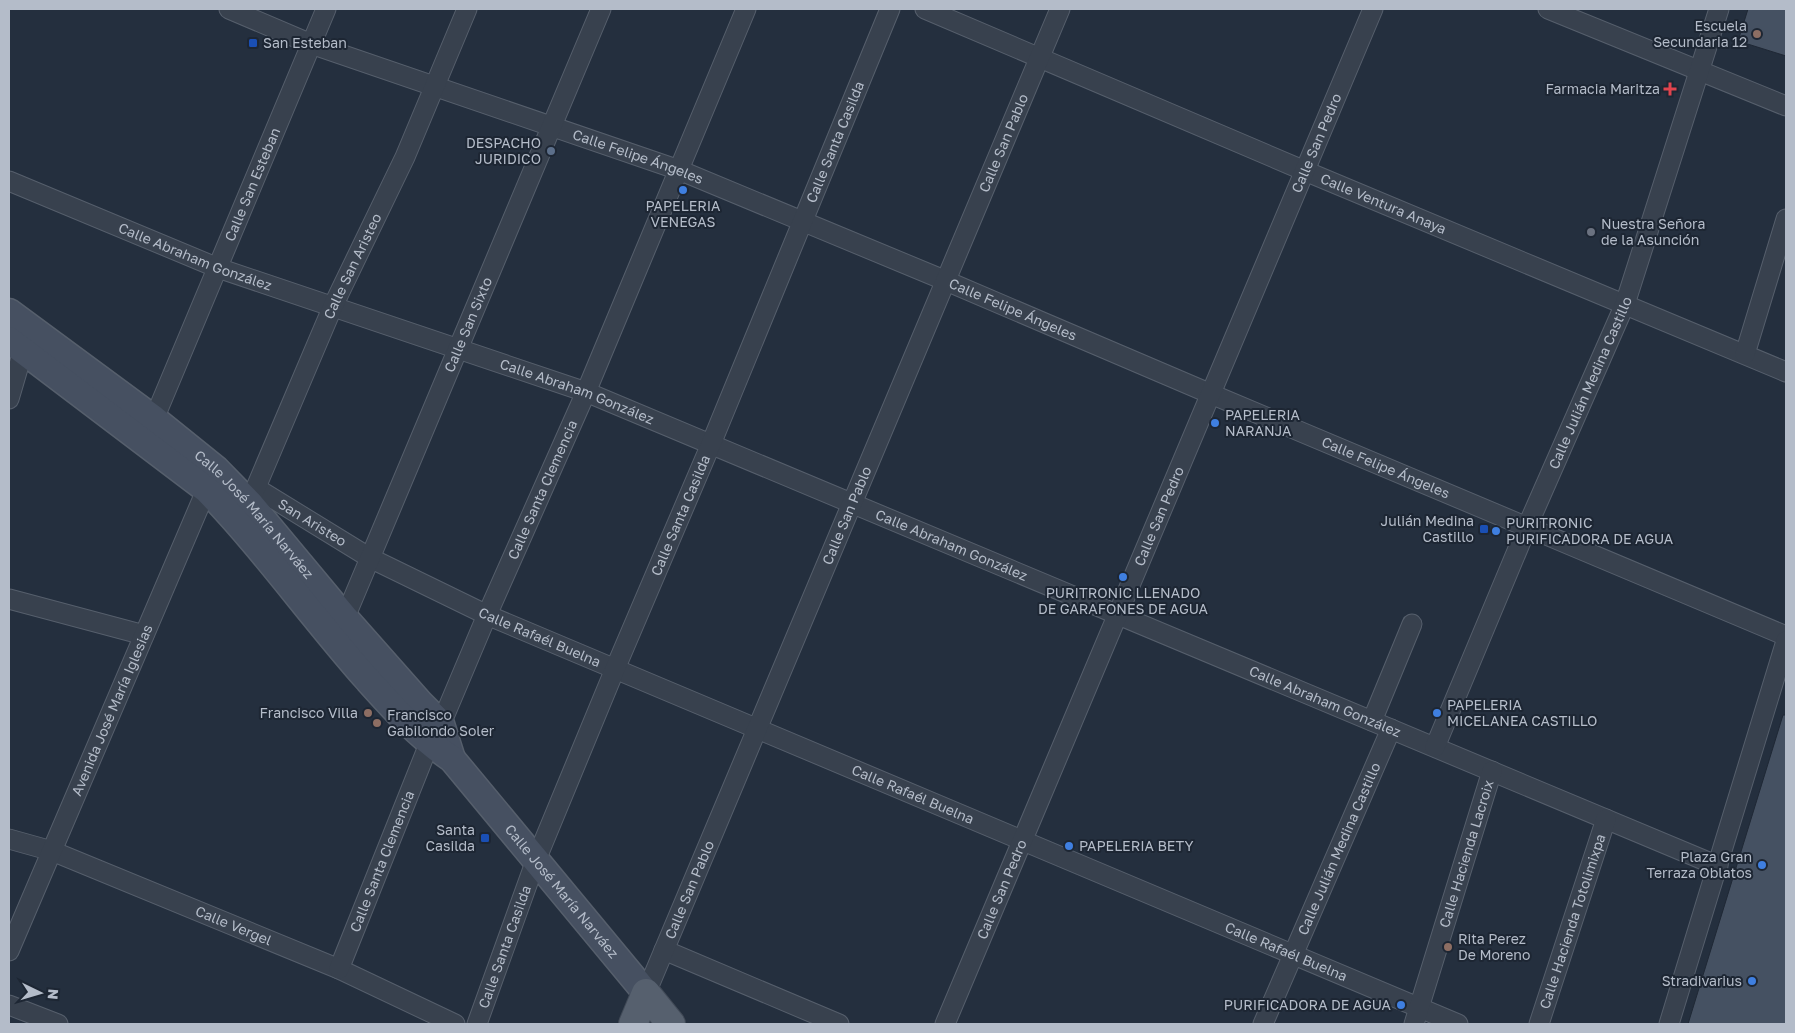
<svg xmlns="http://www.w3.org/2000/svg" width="1795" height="1033" font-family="'Golos Text',sans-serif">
  <rect width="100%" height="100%" fill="#242f3e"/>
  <!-- building -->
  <g fill="#455162" stroke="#1f2835">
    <path d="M1748,9H1786V56L1738,41Z"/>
    <path d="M1783,715H1786V1024H1688Z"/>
  </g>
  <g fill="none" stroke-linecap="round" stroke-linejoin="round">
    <!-- street casing -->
    <g stroke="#565f6c" stroke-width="21">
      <g id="street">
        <path id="s1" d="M229,9L311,44L679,170L944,280L1211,394L1786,636"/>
        <path id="s2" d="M925,9L1305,171L1786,372"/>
        <path d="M1548,9L1786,106"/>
        <path id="s3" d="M9,181L218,268L586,392L1718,866"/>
        <path d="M1745,354L1786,219"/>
        <path d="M9,399L26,341"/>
        <path id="s4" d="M148,429L154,419L326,9"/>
        <path id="s5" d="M256,488L370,558L487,615L1458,1024"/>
        <path id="s6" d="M251,499L333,306L405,157L467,9"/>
        <path d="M9,599L144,635"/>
        <path id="s7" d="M341,627L601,9"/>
        <path d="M1372,721L1412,624"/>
        <path id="s8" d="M1435,747L1527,527L1625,304L1719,9"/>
        <path id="s9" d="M9,839L52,851L339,969L455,1024"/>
        <path d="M664,950L839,1024"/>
        <path id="s10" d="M9,951L211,479"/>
        <path id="s11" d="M339,969L429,744L441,724L487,615L586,392L746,9"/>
        <path id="s12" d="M646,993L1060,9"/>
        <path d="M9,1005L58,1024"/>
        <path id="s13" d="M477,1024L536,860L615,669L711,444L890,9"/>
        <path id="s14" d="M945,1024L1373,9"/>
        <path id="s15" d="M1263,1024L1391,729"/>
        <path id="s16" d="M1414,1024L1492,771"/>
        <path id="s17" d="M1539,1024L1606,819"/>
        <path d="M1669,1024L1786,641"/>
      </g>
    </g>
    <!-- secondary casing -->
    <g stroke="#565f6c" stroke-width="29">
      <g id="secondary">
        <path id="s18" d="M9,312L154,419L216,469L250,504L345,618L421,704L441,724L452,759"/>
        <path id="s19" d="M9,340L207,490C264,549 312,617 367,679C394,709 418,736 452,759L646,993"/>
      </g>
    </g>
    <!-- primary casing -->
    <g stroke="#414a57" stroke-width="30">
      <path id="primary" d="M633,1024L646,993L671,1024"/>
    </g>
    <!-- street -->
    <use href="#street" stroke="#38414e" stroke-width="19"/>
    <!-- secondary -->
    <use href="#secondary" stroke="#465061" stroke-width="26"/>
    <!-- primary -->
    <use href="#primary" stroke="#56606e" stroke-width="28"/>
  </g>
  <!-- markers -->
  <g fill="#8d6e63" stroke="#1d2633" stroke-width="2">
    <circle cx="1757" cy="34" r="5"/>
    <circle cx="368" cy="713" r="5"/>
    <circle cx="377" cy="723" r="5"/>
    <circle cx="1448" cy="947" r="5"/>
  </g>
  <g fill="#1a4fb4" stroke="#1d2633" stroke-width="2">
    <rect x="248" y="38" width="10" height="10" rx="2.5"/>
    <rect x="1479" y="524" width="10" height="10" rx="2.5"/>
    <rect x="480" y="833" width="10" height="10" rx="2.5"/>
  </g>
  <path fill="#e0444e" stroke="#1d2633" stroke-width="2" d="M1667.5 81.5h5v5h5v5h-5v5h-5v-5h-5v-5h5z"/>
  <circle fill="#5c6f8a" stroke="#1d2633" stroke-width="2" cx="551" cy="151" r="5"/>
  <g fill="#3f7fe0" stroke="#1d2633" stroke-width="2">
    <circle cx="683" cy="190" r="5"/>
    <circle cx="1215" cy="423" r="5"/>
    <circle cx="1496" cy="531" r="5"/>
    <circle cx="1123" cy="577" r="5"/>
    <circle cx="1437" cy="713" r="5"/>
    <circle cx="1069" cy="846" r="5"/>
    <circle cx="1762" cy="865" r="5"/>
    <circle cx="1752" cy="981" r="5"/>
    <circle cx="1401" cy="1005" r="5"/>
  </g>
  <circle fill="#6b7280" stroke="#1d2633" stroke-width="2" cx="1591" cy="232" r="5"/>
  <g text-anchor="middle" stroke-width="4" stroke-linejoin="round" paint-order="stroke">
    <!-- poi labels -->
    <g font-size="14" fill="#b4bcc9" stroke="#1d2633" text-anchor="end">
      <text x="1747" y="31">Escuela<tspan x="1747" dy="16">Secundaria 12</tspan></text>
      <text x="263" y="48" text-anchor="start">San Esteban</text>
      <text x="1660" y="94">Farmacia Maritza</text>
      <text x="541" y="148">DESPACHO<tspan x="541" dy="16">JURIDICO</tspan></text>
      <text x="683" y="211" text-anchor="middle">PAPELERIA<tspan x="683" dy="16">VENEGAS</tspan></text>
      <text x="1601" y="229" text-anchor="start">Nuestra Señora<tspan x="1601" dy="16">de la Asunción</tspan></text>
      <text x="1225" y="420" text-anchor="start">PAPELERIA<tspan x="1225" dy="16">NARANJA</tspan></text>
      <text x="1474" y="526">Julián Medina<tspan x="1474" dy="16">Castillo</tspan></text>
      <text x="1506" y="528" text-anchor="start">PURITRONIC<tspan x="1506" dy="16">PURIFICADORA DE AGUA</tspan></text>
      <text x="1123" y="598" text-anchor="middle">PURITRONIC LLENADO<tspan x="1123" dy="16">DE GARAFONES DE AGUA</tspan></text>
      <text x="1447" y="710" text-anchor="start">PAPELERIA<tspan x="1447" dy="16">MICELANEA CASTILLO</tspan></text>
      <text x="358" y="718">Francisco Villa</text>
      <text x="387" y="720" text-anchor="start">Francisco<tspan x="387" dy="16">Gabilondo Soler</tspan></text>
      <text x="475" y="835">Santa<tspan x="475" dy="16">Casilda</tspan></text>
      <text x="1079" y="851" text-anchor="start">PAPELERIA BETY</text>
      <text x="1752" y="862">Plaza Gran<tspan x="1752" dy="16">Terraza Oblatos</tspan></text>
      <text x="1458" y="944" text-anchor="start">Rita Perez<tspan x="1458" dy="16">De Moreno</tspan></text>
      <text x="1742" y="986">Stradivarius</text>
      <text x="1391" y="1010">PURIFICADORA DE AGUA</text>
    </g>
    <!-- street labels -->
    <g font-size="14" fill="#b4bcc9" stroke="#1d2633">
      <text dy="5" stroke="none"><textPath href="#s13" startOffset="952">Calle Santa Casilda</textPath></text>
      <text dy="5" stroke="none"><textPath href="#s12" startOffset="922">Calle San Pablo</textPath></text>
      <text dy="5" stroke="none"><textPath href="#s14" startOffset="956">Calle San Pedro</textPath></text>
      <text dy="5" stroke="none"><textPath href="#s1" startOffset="435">Calle Felipe Ángeles</textPath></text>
      <text dy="5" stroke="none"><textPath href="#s4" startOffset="266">Calle San Esteban</textPath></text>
      <text dy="5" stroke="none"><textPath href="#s2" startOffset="498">Calle Ventura Anaya</textPath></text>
      <text dy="5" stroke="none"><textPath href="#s3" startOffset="201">Calle Abraham González</textPath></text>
      <text dy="5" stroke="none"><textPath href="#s6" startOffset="254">Calle San Aristeo</textPath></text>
      <text dy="5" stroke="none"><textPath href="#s1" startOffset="840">Calle Felipe Ángeles</textPath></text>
      <text dy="5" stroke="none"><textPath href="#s7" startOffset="328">Calle San Sixto</textPath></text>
      <text dy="5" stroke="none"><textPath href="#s8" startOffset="396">Calle Julián Medina Castillo</textPath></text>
      <text dy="5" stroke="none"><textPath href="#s3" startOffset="606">Calle Abraham González</textPath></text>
      <text dy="5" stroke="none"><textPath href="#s1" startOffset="1245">Calle Felipe Ángeles</textPath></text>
      <text dy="5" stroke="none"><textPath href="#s11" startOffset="521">Calle Santa Clemencia</textPath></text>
      <text dy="5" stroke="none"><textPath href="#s18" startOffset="319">Calle José María Narváez</textPath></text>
      <text dy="5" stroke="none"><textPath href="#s13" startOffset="548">Calle Santa Casilda</textPath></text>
      <text dy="5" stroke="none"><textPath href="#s12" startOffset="518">Calle San Pablo</textPath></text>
      <text dy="5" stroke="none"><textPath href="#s14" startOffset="551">Calle San Pedro</textPath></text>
      <text dy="5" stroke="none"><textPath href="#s5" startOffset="66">San Aristeo</textPath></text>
      <text dy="5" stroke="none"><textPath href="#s3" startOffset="1011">Calle Abraham González</textPath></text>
      <text dy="5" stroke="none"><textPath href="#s5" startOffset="321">Calle Rafaél Buelna</textPath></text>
      <text dy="5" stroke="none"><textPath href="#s3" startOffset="1416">Calle Abraham González</textPath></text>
      <text dy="5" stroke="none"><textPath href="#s10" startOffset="262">Avenida José María Iglesias</textPath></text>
      <text dy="5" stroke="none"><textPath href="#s5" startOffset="726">Calle Rafaél Buelna</textPath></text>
      <text dy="5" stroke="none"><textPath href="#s15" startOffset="191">Calle Julián Medina Castillo</textPath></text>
      <text dy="5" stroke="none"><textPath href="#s16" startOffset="178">Calle Hacienda Lacroix</textPath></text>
      <text dy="5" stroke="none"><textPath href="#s11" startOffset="116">Calle Santa Clemencia</textPath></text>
      <text dy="5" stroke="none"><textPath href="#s12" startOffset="112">Calle San Pablo</textPath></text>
      <text dy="5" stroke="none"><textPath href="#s14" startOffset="146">Calle San Pedro</textPath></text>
      <text dy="5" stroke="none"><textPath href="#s19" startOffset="785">Calle José María Narváez</textPath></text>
      <text dy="5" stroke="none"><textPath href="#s17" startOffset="108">Calle Hacienda Totolimixpa</textPath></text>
      <text dy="5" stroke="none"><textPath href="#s9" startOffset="241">Calle Vergel</textPath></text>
      <text dy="5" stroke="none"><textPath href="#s13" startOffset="82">Calle Santa Casilda</textPath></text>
      <text dy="5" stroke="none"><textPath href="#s5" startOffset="1131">Calle Rafaél Buelna</textPath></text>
    </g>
  </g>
  <!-- border -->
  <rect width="1795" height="1033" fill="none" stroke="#b4bcc9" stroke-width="20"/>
  <!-- north arrow -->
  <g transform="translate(40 993) rotate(95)" stroke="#1d2633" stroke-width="4" paint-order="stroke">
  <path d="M0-4L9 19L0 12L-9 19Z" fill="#b4bcc9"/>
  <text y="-8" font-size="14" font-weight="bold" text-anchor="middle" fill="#b4bcc9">N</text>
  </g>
</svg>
